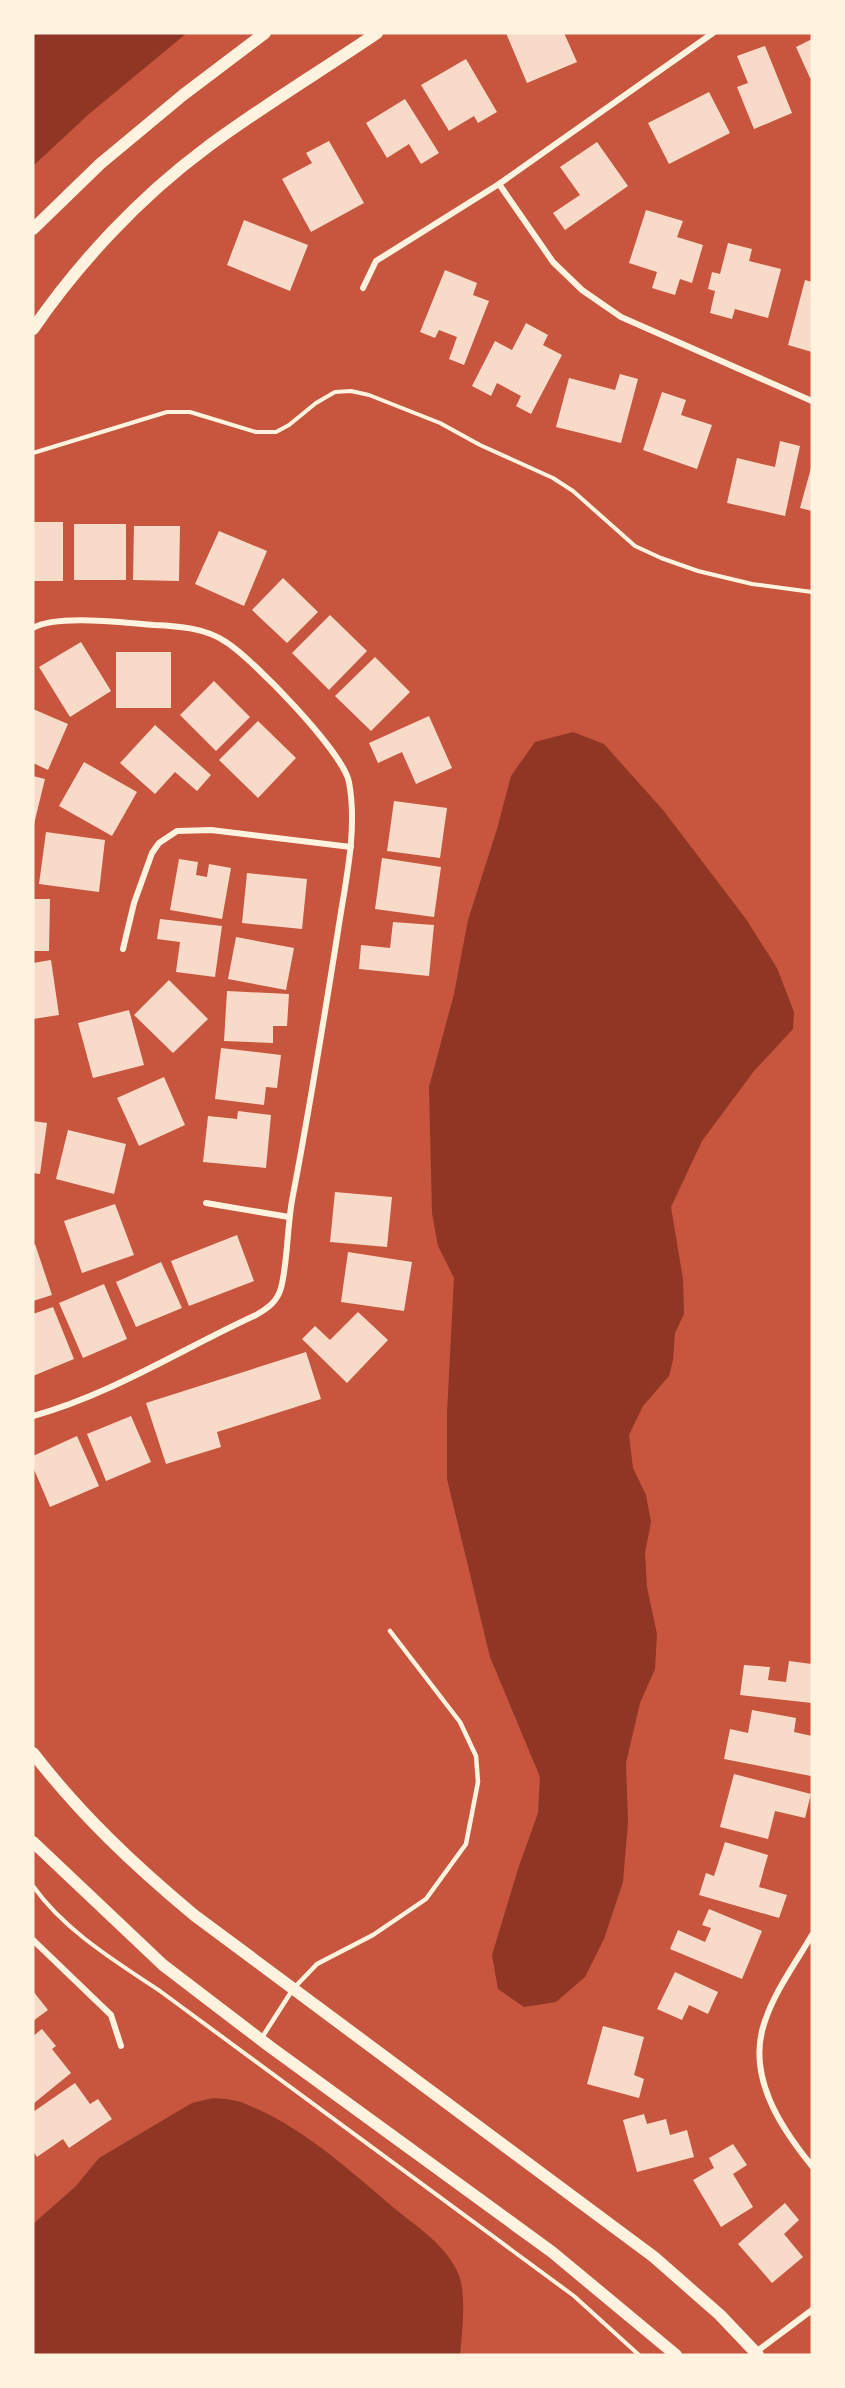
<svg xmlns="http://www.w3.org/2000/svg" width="845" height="2388" font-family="'Exo 2',sans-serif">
  <rect width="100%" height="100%" fill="#c8553d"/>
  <!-- water -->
  <g fill="#8f3625">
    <path d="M33,33H187L89,114L33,166Z"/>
    <path d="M573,732L604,744L663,810L746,919L777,968L794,1012L793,1029L754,1071L702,1141L671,1207L683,1279L684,1314L675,1333L673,1360L669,1376L643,1406L629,1435L633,1468L646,1495L651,1522L645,1553L647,1587L657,1634L655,1669L640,1703L626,1763L628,1822L623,1882L604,1939L585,1977L556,2002L524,2007L498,1989L492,1955L518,1869L538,1813L540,1777L490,1657L447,1479V1413L454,1278L438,1246L432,1213L429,1087L454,994L468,920L497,829L511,776L535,742Z"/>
    <path d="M213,2098C225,2099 236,2099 248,2105C304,2128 349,2170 394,2208C417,2227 446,2245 458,2273C467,2293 462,2333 460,2355H33V2224L76,2186L99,2158L192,2103Z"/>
  </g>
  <!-- building -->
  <g fill="#f7dbc8">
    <path d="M506,33H564L577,62L527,83Z"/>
    <path d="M812,39V78H810L796,47Z"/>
    <path d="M765,46L792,113L754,129L737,87L748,83L737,56Z"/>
    <path d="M466,59L497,112L478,123L474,116L449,131L421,85Z"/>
    <path d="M709,92L730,133L669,164L648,123Z"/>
    <path d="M405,99L439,153L421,164L409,144L387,158L366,123Z"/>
    <path d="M329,141L364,203L311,232L282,179L312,163L306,153Z"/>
    <path d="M597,142L628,186L565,230L553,213L580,195L560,167Z"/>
    <path d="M646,210L683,221L677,237L703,245L692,283L680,279L675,295L652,288L657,272L629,263Z"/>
    <path d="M244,220L308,245L290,291L227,265Z"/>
    <path d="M728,243L752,249L749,261L781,269L768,318L735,309L732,319L710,313L715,291L708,289L712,272L720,274Z"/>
    <path d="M445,270L477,283L473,295L489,301L464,365L449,359L457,337L439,330L435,338L420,332Z"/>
    <path d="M805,280L812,282V352L788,345Z"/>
    <path d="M526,323L548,335L543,345L562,355L531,414L516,406L521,396L497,383L491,396L472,386L495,341L512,350Z"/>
    <path d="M620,374L638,379L621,443L556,427L569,378L615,390Z"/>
    <path d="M662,392L686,400L681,415L712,425L697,469L643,450Z"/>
    <path d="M780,441L800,446L785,516L727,503L737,458L775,467Z"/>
    <path d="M811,468H812V511L800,508Z"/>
    <rect x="33" y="522" width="30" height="59"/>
    <rect x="74" y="524" width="52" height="56"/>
    <path d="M134,526H180L179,581L133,580Z"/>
    <path d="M219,531L267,551L244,606L195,584Z"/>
    <path d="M283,578L318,612L287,643L252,610Z"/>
    <path d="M330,615L367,651L329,690L292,653Z"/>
    <path d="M81,642L111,691L70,717L39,667Z"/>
    <rect x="116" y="652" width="55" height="56"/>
    <path d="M375,657L410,692L371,731L335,696Z"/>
    <path d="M214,681L250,717L216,751L180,715Z"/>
    <path d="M33,709L68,724L48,770L33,763Z"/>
    <path d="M429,716L452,768L416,784L402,752L378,763L369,743Z"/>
    <path d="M258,721L296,758L258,798L219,760Z"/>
    <path d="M155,725L211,775L197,791L175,772L155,794L120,763Z"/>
    <path d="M84,762L137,792L112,836L59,806Z"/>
    <path d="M33,776L45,779L34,824H33Z"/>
    <path d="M394,801L447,808L440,858L387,851Z"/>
    <path d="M46,832L105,840L99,892L39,884Z"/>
    <path d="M382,858L441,867L434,917L375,909Z"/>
    <path d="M179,859L198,862L196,875L207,877L209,864L231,868L222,919L170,910Z"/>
    <path d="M247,873L307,879L302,929L242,923Z"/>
    <path d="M33,899H50L49,951H33Z"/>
    <path d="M160,919L222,926L215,977L176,972L180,942L157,939Z"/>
    <path d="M393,922L434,925L429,976L359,969L361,945L390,948Z"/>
    <path d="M236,937L294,948L286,990L228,979Z"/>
    <path d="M51,960L59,1015L33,1019V963Z"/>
    <path d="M169,980L208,1019L173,1053L134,1015Z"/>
    <path d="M227,991L289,994L287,1026H273V1043L224,1041Z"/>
    <path d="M129,1010L144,1065L93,1078L78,1023Z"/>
    <path d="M221,1048L281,1055L277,1088L266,1087L264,1105L215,1099Z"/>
    <path d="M164,1077L185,1125L139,1146L117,1098Z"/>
    <path d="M238,1111L271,1115L266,1168L203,1162L208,1116L237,1119Z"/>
    <path d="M33,1121L47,1123L40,1174L33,1173Z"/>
    <path d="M68,1130L126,1144L114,1194L56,1179Z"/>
    <path d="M335,1192L392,1197L387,1247L330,1242Z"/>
    <path d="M115,1204L134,1255L82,1273L64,1221Z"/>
    <path d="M237,1235L254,1281L189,1306L171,1261Z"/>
    <path d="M35,1244L52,1295L33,1301V1245Z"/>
    <path d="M348,1252L412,1262L404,1311L341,1302Z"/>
    <path d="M161,1262L182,1308L136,1327L116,1282Z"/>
    <path d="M104,1284L127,1339L83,1358L59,1303Z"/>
    <path d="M53,1307L74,1359L33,1376V1314Z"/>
    <path d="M358,1312L388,1340L347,1383L302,1339L315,1326L330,1340Z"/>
    <path d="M306,1352L321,1399L217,1432L221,1447L166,1464L146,1403Z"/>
    <path d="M131,1416L151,1462L106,1481L87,1434Z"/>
    <path d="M77,1436L99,1486L50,1507L33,1467V1456Z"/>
    <path d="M789,1661L812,1664V1703L740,1695L744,1665L770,1667L768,1680L786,1682Z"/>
    <path d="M752,1710L796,1718L794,1732L812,1736L811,1776L724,1759L730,1729L748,1733Z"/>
    <path d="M734,1774L811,1794L805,1818L775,1811L768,1839L720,1827Z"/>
    <path d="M725,1842L768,1855L759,1887L787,1895L779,1918L699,1895L706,1873L714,1876Z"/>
    <path d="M709,1909L762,1931L742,1979L670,1949L678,1930L705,1942L711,1928L702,1925Z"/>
    <path d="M675,1972L718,1992L708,2014L689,2005L682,2020L657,2009Z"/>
    <path d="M33,1991L48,2010L33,2021Z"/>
    <path d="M603,2026L644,2037L634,2075L644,2079L639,2098L587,2084Z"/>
    <path d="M42,2029L56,2046L52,2049L71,2073L33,2104V2036Z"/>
    <path d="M75,2083L90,2104L98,2099L112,2119L69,2148L63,2139L37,2157L33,2151V2112Z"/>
    <path d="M644,2114L647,2124L666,2119L670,2135L687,2130L694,2157L637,2172L623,2120Z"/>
    <path d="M733,2144L747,2165L733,2174L753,2207L721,2227L693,2180L714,2168L709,2158Z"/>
    <path d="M785,2203L799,2220L784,2234L803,2257L772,2283L738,2244Z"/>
  </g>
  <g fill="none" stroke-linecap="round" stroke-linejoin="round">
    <!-- path -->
    <g stroke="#fff3e0" stroke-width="4">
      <path d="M33,453L167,412H190L256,432H276L289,425L316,403L335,392L351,391L369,395L440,423L480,445L553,478L573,491L635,546L661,558L698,571L752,584L812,592"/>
      <path d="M33,1886C65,1931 115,1961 160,1991L574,2296L639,2355"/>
    </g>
    <!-- service -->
    <path stroke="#fff3e0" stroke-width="4.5" d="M261,2039L293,1989L317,1964L373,1935L426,1899L466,1844L478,1782L476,1756L460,1722L390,1631"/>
    <!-- minor -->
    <g stroke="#fff3e0" stroke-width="6">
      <path d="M499,184L553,262L582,290L621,317L812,401"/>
      <path d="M363,288L376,261L499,184L713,33"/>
      <path d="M33,628C58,614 124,623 154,625C178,626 206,628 226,642C254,660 343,752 349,782C358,831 345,883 338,931C324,1019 310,1107 293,1195C287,1224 288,1261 281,1288C277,1302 268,1308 256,1315C182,1349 112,1394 33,1416"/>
      <path d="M123,949L134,903L152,853L159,843L177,831L211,830L351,847"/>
      <path d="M206,1203L289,1217"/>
      <path d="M812,1935C795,1964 774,1992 764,2024C747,2076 780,2127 812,2166"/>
      <path d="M33,1940L111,2015L121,2046"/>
      <path d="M756,2352L812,2310"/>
    </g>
    <!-- secondary -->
    <g stroke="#fff3e0" stroke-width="12">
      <path d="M33,229L100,164L183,95L265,33"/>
      <path d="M33,329C80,261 140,197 206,148C261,107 321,71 377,33"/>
      <path d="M33,1753C81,1815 134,1865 194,1915L654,2257L720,2315L758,2355"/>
      <path d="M33,1842L163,1965L269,2046L552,2252L676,2355"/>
    </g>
  </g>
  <!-- border -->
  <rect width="845" height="2388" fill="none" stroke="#fff3e0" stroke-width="69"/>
</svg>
